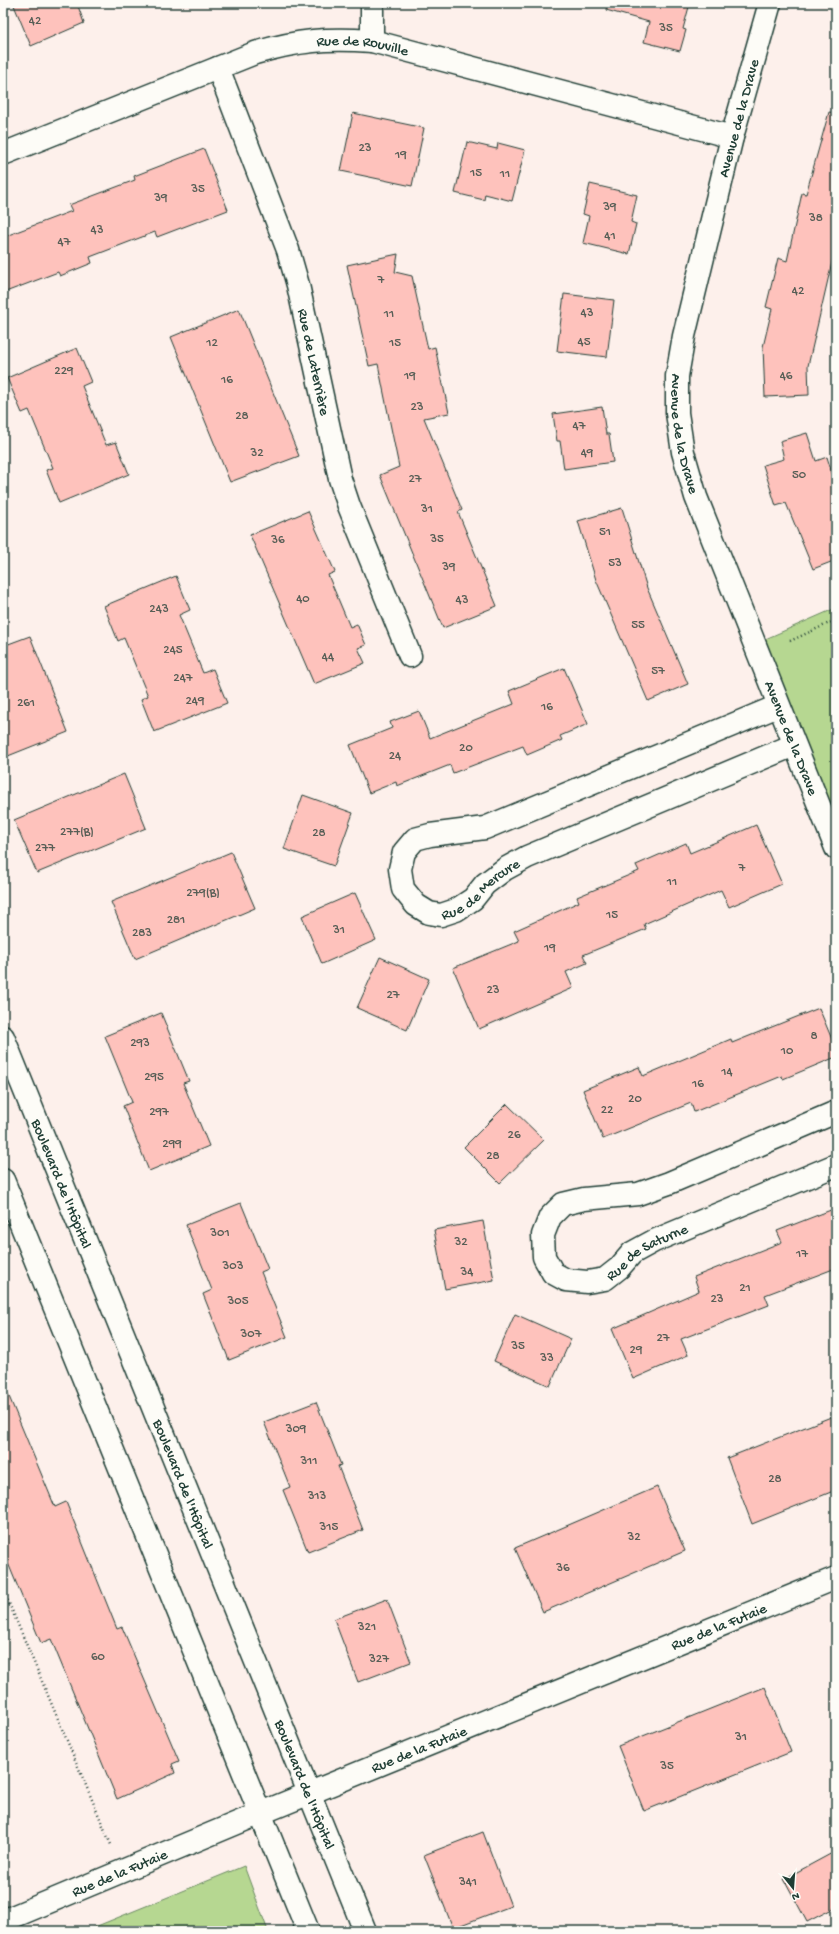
<svg xmlns="http://www.w3.org/2000/svg" width="839" height="1934" font-family="'Gochi Hand',sans-serif">
  <rect width="100%" height="100%" fill="#fdf0eb"/>
  <filter id="ink" filterUnits="userSpaceOnUse"><feTurbulence type="fractalNoise" baseFrequency=".025" numOctaves="2"/><feDisplacementMap in="SourceGraphic" scale="8" xChannelSelector="R" yChannelSelector="G"/><feConvolveMatrix kernelMatrix="1 2 1 2 8 2 1 2 1" color-interpolation-filters="sRGB"/></filter>
  <g filter="url(#ink)">
    <!-- green -->
    <g fill="#b6d791" stroke="#6a8a62">
      <path d="M836,608V848L754,644Z"/>
      <path d="M244,1866L268,1931H85Z"/>
    </g>
    <!-- building -->
    <g fill="#fec2bc" stroke="#1f3d34">
      <path d="M13,3H77L84,23L31,46Z"/>
      <path d="M607,3H690L683,29L686,30L680,51L644,42L649,22L606,10Z"/>
      <path d="M829,112L836,113V245L808,366L809,395L765,397L763,347L772,309L766,307L778,258L787,261L802,193L806,194Z"/>
      <path d="M353,113L424,128L412,186L341,171Z"/>
      <path d="M467,142L497,149L498,143L525,150L512,201L485,194L484,200L455,193Z"/>
      <path d="M204,149L228,210L157,237L155,232L90,257L92,263L60,276L58,272L3,293V237L72,211L69,205L135,180L134,176Z"/>
      <path d="M590,184L637,195L631,222L636,224L629,254L583,243L589,216L583,214Z"/>
      <path d="M398,254L395,272L412,276L428,349L435,347L449,413L424,418L462,510L458,512L497,606L443,628L380,475L399,467L378,364L369,366L347,265Z"/>
      <path d="M564,294L614,300L607,357L557,351Z"/>
      <path d="M239,309L299,456L230,482L171,337Z"/>
      <path d="M77,348L91,382L82,386L106,445L116,442L129,474L59,503L46,470L53,468L29,410L22,413L7,378Z"/>
      <path d="M602,407L606,434H609L613,462L564,469L560,441H557L553,414Z"/>
      <path d="M807,433L816,461L827,457L836,486V560L813,569L786,503L776,506L763,465L784,459L780,441Z"/>
      <path d="M622,508L647,588L688,684L648,701L596,580L578,521Z"/>
      <path d="M308,511L335,572L328,575L350,627L357,624L366,645L358,648L365,663L314,684L250,535Z"/>
      <path d="M176,576L190,610L179,615L203,673L213,669L227,703L154,732L141,699L148,696L124,638L118,641L104,606Z"/>
      <path d="M30,636L68,732L3,758V646Z"/>
      <path d="M564,668L588,724L560,736L562,740L527,755L523,746L453,773L450,765L397,786L396,782L369,793L350,745L392,728L390,722L419,711L430,738L514,704L509,691Z"/>
      <path d="M124,774L146,828L37,873L14,820Z"/>
      <path d="M303,795L353,813L334,866L284,849Z"/>
      <path d="M756,825L782,884L729,907L721,890L644,924L646,929L583,955L587,963L566,972L573,988L479,1029L453,968L519,941L514,931L579,902L577,897L639,871L636,865L686,843L690,853Z"/>
      <path d="M231,852L255,908L135,959L111,902Z"/>
      <path d="M355,893L376,940L322,964L302,916Z"/>
      <path d="M380,957L429,979L407,1030L357,1008Z"/>
      <path d="M819,1008L836,1049V1057L783,1079L782,1076L694,1112L691,1103L603,1139L583,1090L639,1067L643,1076L731,1039L732,1043Z"/>
      <path d="M161,1013L189,1081L183,1083L209,1146L149,1171L123,1106L132,1102L105,1036Z"/>
      <path d="M507,1104L544,1140L500,1183L464,1147Z"/>
      <path d="M241,1203L268,1269L261,1272L287,1337L229,1360L203,1294L212,1290L186,1225Z"/>
      <path d="M836,1208V1268L765,1295L769,1305L681,1339L688,1355L633,1379L612,1329L699,1291L694,1277L782,1242L777,1231Z"/>
      <path d="M483,1221L494,1280L445,1289L434,1230Z"/>
      <path d="M515,1314L571,1339L550,1386L494,1361Z"/>
      <path d="M3,1382L55,1507L66,1502L117,1629L122,1627L179,1761L172,1764L175,1773L117,1799L51,1639L41,1643L3,1551Z"/>
      <path d="M316,1402L341,1465L338,1466L363,1530L308,1552L283,1490L290,1487L264,1422Z"/>
      <path d="M836,1415V1490L752,1524L727,1458Z"/>
      <path d="M657,1487L685,1551L543,1612L515,1548Z"/>
      <path d="M387,1599L411,1662L358,1682L334,1619Z"/>
      <path d="M765,1687L791,1752L644,1811L618,1746Z"/>
      <path d="M483,1832L511,1906L453,1928L424,1855Z"/>
      <path d="M836,1851V1907L807,1922L784,1879Z"/>
    </g>
    <g fill="none" stroke-linecap="round" stroke-linejoin="round">
      <!-- minor casing -->
      <g stroke="#1f3d34" stroke-width="25">
        <g id="minor">
          <path id="s1" d="M770,3L732,137L684,336L677,376V413L683,452L696,497L836,848"/>
          <path d="M372,41V3"/>
          <path id="s2" d="M218,68L288,250L298,285L340,479L349,506L410,656"/>
          <path id="s3" d="M3,154L255,53C299,40 327,38 372,41L732,137"/>
          <path id="s4" d="M778,706L485,828L430,835L415,839L404,852L400,869L403,889L416,905L429,913L441,915L456,910L473,899L485,884L505,869L527,857L794,745"/>
          <path id="s5" d="M836,1112L669,1183L638,1194L584,1199L563,1204L550,1217L543,1235L544,1257L553,1273L566,1280L587,1282L605,1279L619,1268L632,1253L654,1241L836,1165"/>
          <path id="s6" d="M3,1921L261,1813L836,1578"/>
        </g>
      </g>
      <!-- secondary casing -->
      <g stroke="#1f3d34" stroke-width="25">
        <g id="secondary">
          <path id="s7" d="M3,1037L365,1931"/>
          <path d="M3,1180L308,1931"/>
        </g>
      </g>
      <!-- path -->
      <g stroke="#1f3d34" stroke-width="2.5" stroke-dasharray="1 3" stroke-linecap="butt">
        <path d="M790,641L836,620"/>
        <path d="M3,1589L112,1847"/>
      </g>
      <!-- minor -->
      <use href="#minor" stroke="#fdfcf7" stroke-width="22"/>
      <!-- secondary -->
      <use href="#secondary" stroke="#fdfcf7" stroke-width="22"/>
    </g>
  </g>
  <g text-anchor="middle" stroke-width="3" stroke-linejoin="round" paint-order="stroke">
    <!-- number labels -->
    <g font-size="13" fill="#575e56">
      <text x="35" y="24">42</text>
      <text x="666" y="31">35</text>
      <text x="365" y="151">23</text>
      <text x="401" y="158">19</text>
      <text x="476" y="176">15</text>
      <text x="505" y="177">11</text>
      <text x="198" y="192">35</text>
      <text x="161" y="201">39</text>
      <text x="610" y="210">39</text>
      <text x="816" y="221">38</text>
      <text x="97" y="233">43</text>
      <text x="610" y="239">41</text>
      <text x="64" y="245">47</text>
      <text x="381" y="283">7</text>
      <text x="798" y="294">42</text>
      <text x="587" y="316">43</text>
      <text x="389" y="317">11</text>
      <text x="584" y="345">45</text>
      <text x="212" y="346">12</text>
      <text x="395" y="346">15</text>
      <text x="64" y="374">229</text>
      <text x="410" y="379">19</text>
      <text x="786" y="379">46</text>
      <text x="227" y="383">16</text>
      <text x="417" y="410">23</text>
      <text x="242" y="419">28</text>
      <text x="579" y="429">47</text>
      <text x="257" y="456">32</text>
      <text x="587" y="456">49</text>
      <text x="799" y="478">50</text>
      <text x="415" y="482">27</text>
      <text x="427" y="512">31</text>
      <text x="605" y="535">51</text>
      <text x="437" y="542">35</text>
      <text x="278" y="543">36</text>
      <text x="615" y="566">53</text>
      <text x="449" y="570">39</text>
      <text x="303" y="602">40</text>
      <text x="462" y="603">43</text>
      <text x="159" y="612">243</text>
      <text x="638" y="628">55</text>
      <text x="173" y="653">245</text>
      <text x="328" y="660">44</text>
      <text x="658" y="674">57</text>
      <text x="183" y="681">247</text>
      <text x="195" y="704">249</text>
      <text x="26" y="706">261</text>
      <text x="547" y="710">16</text>
      <text x="466" y="751">20</text>
      <text x="395" y="759">24</text>
      <text x="77" y="835">277(B)</text>
      <text x="319" y="836">28</text>
      <text x="45" y="851">277</text>
      <text x="742" y="871">7</text>
      <text x="672" y="885">11</text>
      <text x="203" y="896">279(B)</text>
      <text x="612" y="918">15</text>
      <text x="176" y="923">281</text>
      <text x="339" y="933">31</text>
      <text x="142" y="936">283</text>
      <text x="550" y="951">19</text>
      <text x="493" y="993">23</text>
      <text x="393" y="998">27</text>
      <text x="814" y="1039">8</text>
      <text x="140" y="1046">293</text>
      <text x="787" y="1054">10</text>
      <text x="727" y="1075">14</text>
      <text x="154" y="1080">295</text>
      <text x="698" y="1087">16</text>
      <text x="635" y="1102">20</text>
      <text x="607" y="1113">22</text>
      <text x="159" y="1115">297</text>
      <text x="514" y="1138">26</text>
      <text x="172" y="1147">299</text>
      <text x="493" y="1159">28</text>
      <text x="220" y="1236">301</text>
      <text x="461" y="1245">32</text>
      <text x="802" y="1257">17</text>
      <text x="233" y="1269">303</text>
      <text x="467" y="1275">34</text>
      <text x="745" y="1291">21</text>
      <text x="717" y="1302">23</text>
      <text x="238" y="1304">305</text>
      <text x="251" y="1337">307</text>
      <text x="663" y="1341">27</text>
      <text x="518" y="1349">35</text>
      <text x="636" y="1353">29</text>
      <text x="547" y="1361">33</text>
      <text x="296" y="1432">309</text>
      <text x="309" y="1464">311</text>
      <text x="775" y="1482">28</text>
      <text x="317" y="1499">313</text>
      <text x="329" y="1530">315</text>
      <text x="634" y="1540">32</text>
      <text x="563" y="1571">36</text>
      <text x="367" y="1630">321</text>
      <text x="98" y="1660">60</text>
      <text x="379" y="1662">327</text>
      <text x="741" y="1740">31</text>
      <text x="667" y="1769">35</text>
      <text x="468" y="1885">341</text>
    </g>
    <!-- street labels -->
    <g font-size="15" fill="#1f3d34" stroke="#fdfcf7">
      <text dy="5" stroke="none"><textPath href="#s3" startOffset="381">Rue de Rouville</textPath></text>
      <text transform="translate(738 118) rotate(-75)" y="5">Avenue de la Drave</text>
      <text dy="5" stroke="none"><textPath href="#s2" startOffset="310">Rue de Laterrière</textPath></text>
      <text dy="5" stroke="none"><textPath href="#s1" startOffset="443">Avenue de la Drave</textPath></text>
      <text dy="5" stroke="none"><textPath href="#s1" startOffset="767">Avenue de la Drave</textPath></text>
      <text dy="5" stroke="none"><textPath href="#s4" startOffset="539">Rue de Mercure</textPath></text>
      <text dy="5" stroke="none"><textPath href="#s7" startOffset="158">Boulevard de l'Hôpital</textPath></text>
      <text dy="5" stroke="none"><textPath href="#s5" startOffset="473">Rue de Saturne</textPath></text>
      <text dy="5" stroke="none"><textPath href="#s7" startOffset="482">Boulevard de l'Hôpital</textPath></text>
      <text dy="5" stroke="none"><textPath href="#s6" startOffset="774">Rue de la Futaie</textPath></text>
      <text dy="5" stroke="none"><textPath href="#s6" startOffset="450">Rue de la Futaie</textPath></text>
      <text dy="5" stroke="none"><textPath href="#s7" startOffset="806">Boulevard de l'Hôpital</textPath></text>
      <text dy="5" stroke="none"><textPath href="#s6" startOffset="126">Rue de la Futaie</textPath></text>
    </g>
  </g>
  <!-- margin -->
  <rect width="839" height="1934" fill="none" stroke="#fdfcf7" stroke-width="16"/>
  <rect x="8" y="8" width="823" height="1918" fill="none" stroke="#1f3d34" stroke-width="1.5" filter="url(#ink)"/>
  <!-- north arrow -->
  <g transform="translate(793 1888) rotate(163)" stroke="#fdfcf7" stroke-width="3" paint-order="stroke">
  <path d="M0-3L7 15L0 10L-7 15Z" fill="#1f3d34"/>
  <text y="-6" font-size="11" font-weight="bold" text-anchor="middle" fill="#1f3d34">N</text>
  </g>
</svg>
